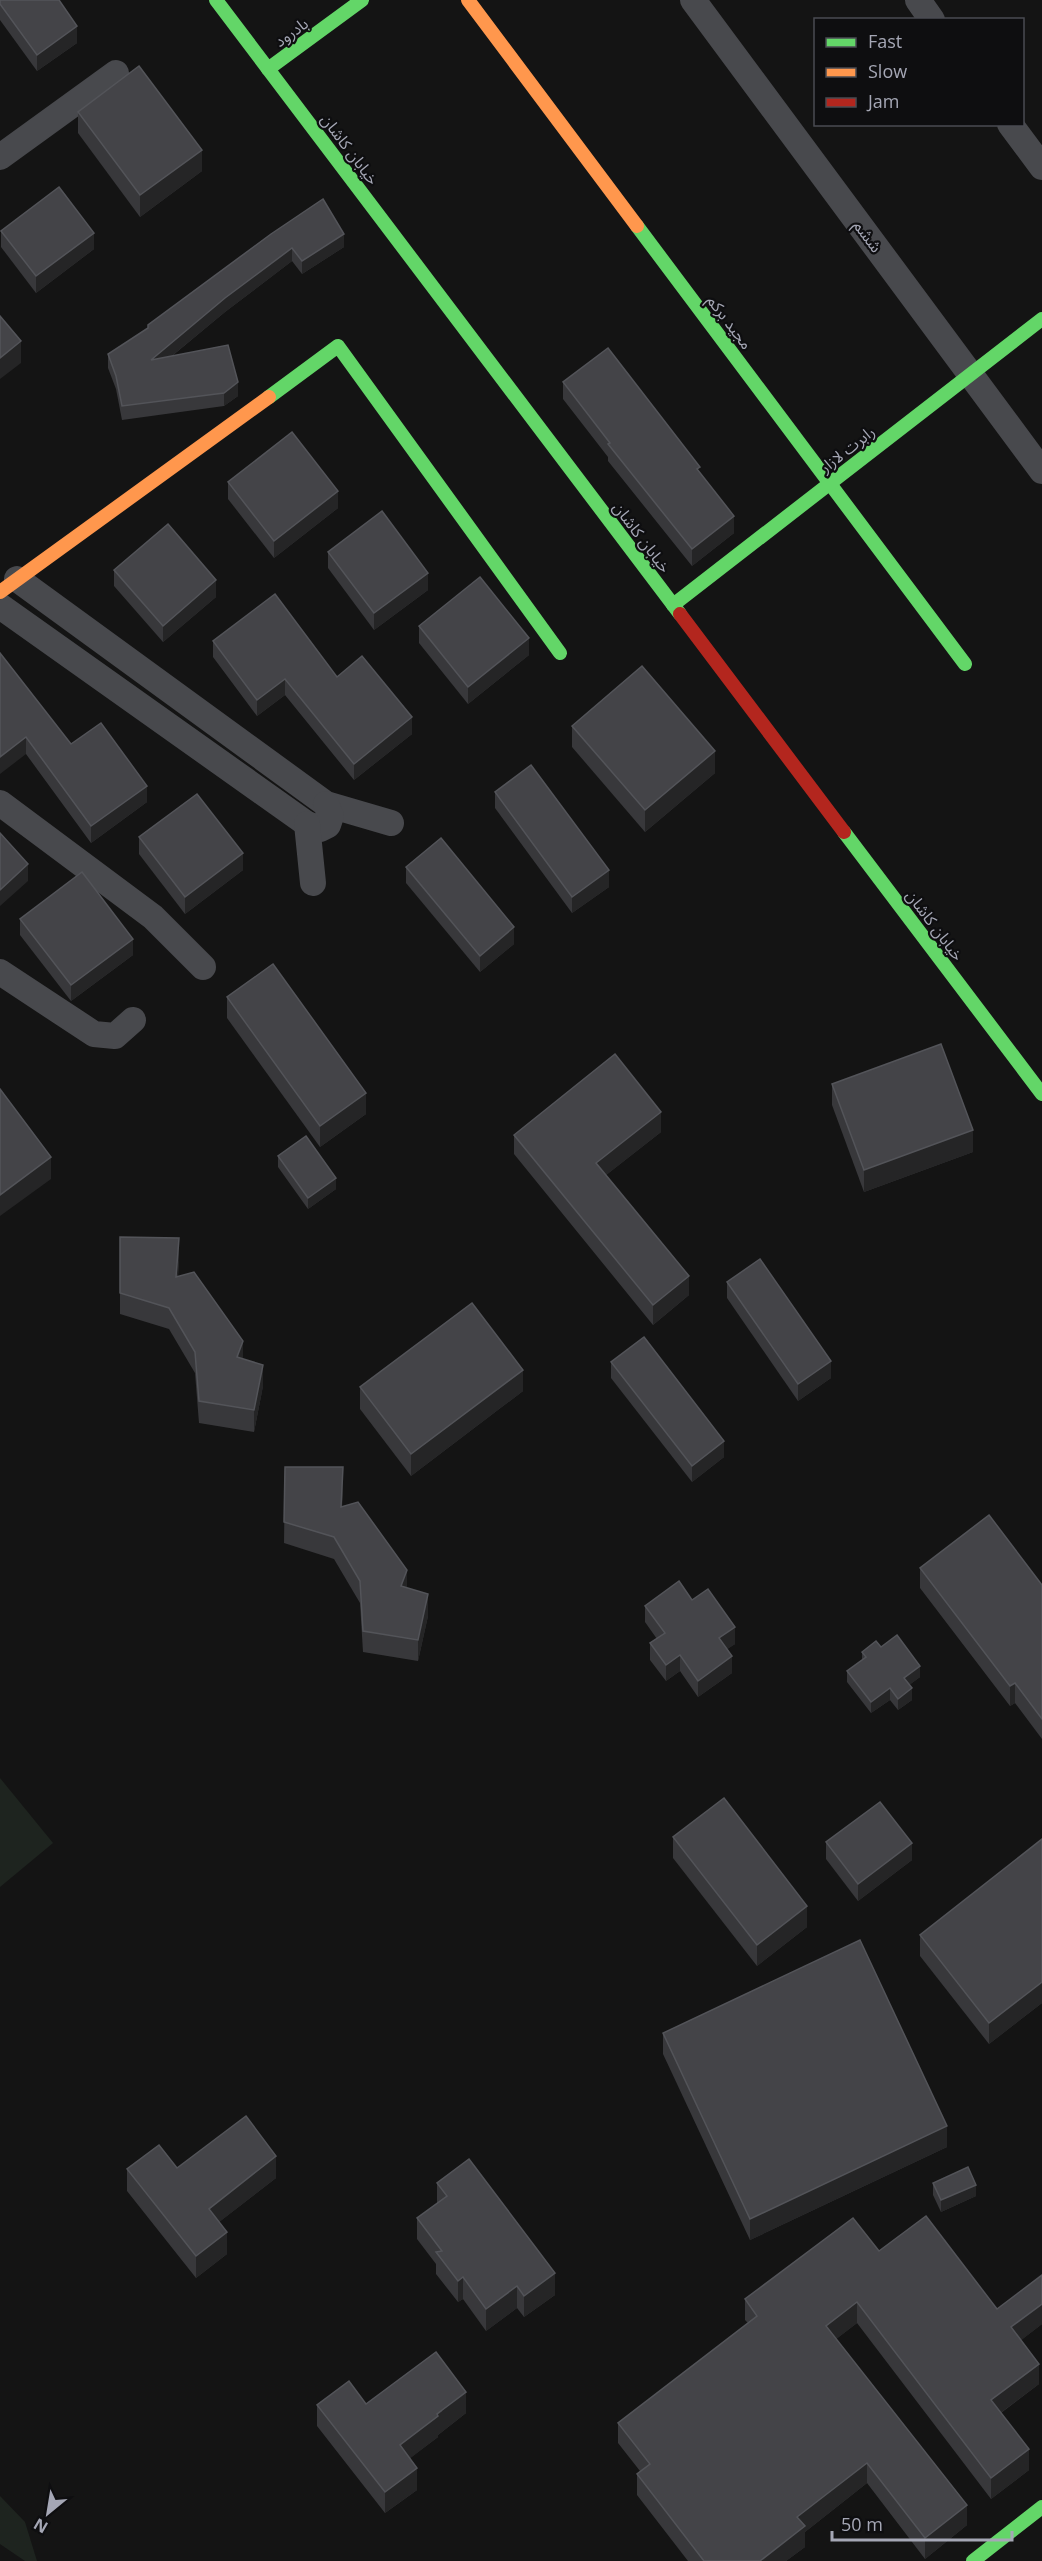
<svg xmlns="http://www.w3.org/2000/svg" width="1042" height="2561" font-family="'Open Sans','Noto Sans Arabic',sans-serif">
  <rect width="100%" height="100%" fill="#141414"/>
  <!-- green -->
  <g fill="#1e241f">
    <path d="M0,1778L53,1843L0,1887Z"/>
    <path d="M0,2496L25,2522L37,2561H25L0,2544Z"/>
  </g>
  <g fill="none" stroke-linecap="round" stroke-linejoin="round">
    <!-- street -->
    <g stroke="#48494d" stroke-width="26">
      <path d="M693,0L1042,471"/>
      <path d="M918,0L932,20"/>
      <path d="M1010,124L1042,167"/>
      <path d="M0,157L116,73"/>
      <path d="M17,579L326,804L391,823"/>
      <path d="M0,606L307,824L320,829L328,825L331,816L326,804"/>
      <path d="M0,803L153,917L203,967"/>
      <path d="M307,824L313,883"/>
      <path d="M0,972L94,1034L115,1036L133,1020"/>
    </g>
    <!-- fast -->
    <g stroke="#63d668" stroke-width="14">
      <path d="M216,0L680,614"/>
      <path d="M268,69L362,0"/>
      <path d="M637,226L965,664"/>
      <path d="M269,397L338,346L560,653"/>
      <path d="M673,605L1042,319"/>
      <path d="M844,832L1042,1094"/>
      <path d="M973,2561L1042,2507"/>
    </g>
    <!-- slow -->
    <g stroke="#ff974d" stroke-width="14">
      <path d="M468,0L637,226"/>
      <path d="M0,592L269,397"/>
    </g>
    <!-- jam -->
    <path stroke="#b3261e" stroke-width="14" d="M680,614L844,832"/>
  </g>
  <!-- wall -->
  <g fill="#38383b">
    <path d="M0,0L77,43L37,71L0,20Z"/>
    <path d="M78,112L202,171L140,217L78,133Z"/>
    <path d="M1,231L94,249L36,293L1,247Z"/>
    <path d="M271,234L344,247L302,274L292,261L225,312L172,356L238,396L224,406L122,420L116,389L108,368V354L148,329V325Z"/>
    <path d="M563,382L700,473L734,533L692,566L608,461V457L563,399Z"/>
    <path d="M228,482L338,508L274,558L228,499Z"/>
    <path d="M328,552L428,590L374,630L328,568Z"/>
    <path d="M114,570L216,597L163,642L114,586Z"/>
    <path d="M419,626L529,655L468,704L419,643Z"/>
    <path d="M213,641L337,677L412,734L354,780L285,695L257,716L213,657Z"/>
    <path d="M0,653L71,744L147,802L91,843L26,754Z"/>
    <path d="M572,726L715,773L645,832L572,747Z"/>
    <path d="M495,792L609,887L572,913L495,808Z"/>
    <path d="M139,837L243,870L185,914L139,854Z"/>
    <path d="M406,867L514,944L480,972L406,883Z"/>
    <path d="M20,919L133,955L71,1001L20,935Z"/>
    <path d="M227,997L366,1114L320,1147L227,1018Z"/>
    <path d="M832,1084L973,1152L864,1192L832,1105Z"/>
    <path d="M661,1132L606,1175L689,1295L653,1325L514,1154V1135Z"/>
    <path d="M278,1156L336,1189L308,1209L278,1167Z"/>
    <path d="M120,1237L179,1259L178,1277L243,1358L263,1386L254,1432L199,1423L195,1373L169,1329L120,1314Z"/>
    <path d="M727,1282L831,1378L798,1401L727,1298Z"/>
    <path d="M611,1362L724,1457L692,1482L611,1378Z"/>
    <path d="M360,1387L523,1391L411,1476L360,1409Z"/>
    <path d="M285,1467L343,1489L342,1506L407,1588L428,1616L418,1661L363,1652L360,1603L334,1559L284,1543Z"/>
    <path d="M920,1568L1042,1585V1739L1015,1703L1010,1706L920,1588Z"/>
    <path d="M692,1600L735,1644L727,1649L732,1673L698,1697L680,1671L666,1681L650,1660V1643L657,1639L645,1622V1606Z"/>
    <path d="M881,1647L920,1677L909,1685L912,1700L898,1710L890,1700L871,1713L847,1682V1671L862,1660V1652Z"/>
    <path d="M673,1837L807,1927L757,1966L673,1858Z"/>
    <path d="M1042,1839V2003L989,2044L920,1956V1935Z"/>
    <path d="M826,1842L912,1860L858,1901L826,1859Z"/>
    <path d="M663,2033L947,2147L750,2240L663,2054Z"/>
    <path d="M177,2168L276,2178L219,2222L227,2254L196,2278L127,2191V2169Z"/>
    <path d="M437,2183L555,2295L524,2317L517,2308L486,2331L463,2299L458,2302L436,2274V2264L417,2239V2218L437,2203Z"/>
    <path d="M933,2183L976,2196L941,2212L933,2195Z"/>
    <path d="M879,2251L997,2309L1042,2275V2324L1021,2340L1039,2384L1001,2413L1029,2470L991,2499L857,2323L836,2339L967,2525L925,2559L867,2483L805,2532V2547L786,2561H688L637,2495V2474L640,2471L618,2443V2423L748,2323L745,2320V2299Z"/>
    <path d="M366,2404L466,2413L438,2435V2437L410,2458L417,2490L385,2513L317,2426V2405Z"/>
  </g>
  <!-- shaded-wall -->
  <g fill="#252526">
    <path d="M77,26V43L37,71V55Z"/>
    <path d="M202,150V171L140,217V195Z"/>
    <path d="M94,233V249L36,293V276Z"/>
    <path d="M344,234V247L302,274V261Z"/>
    <path d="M292,248V261L225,312L151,373V360L225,298Z"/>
    <path d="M21,341V363L0,379V358Z"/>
    <path d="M238,382V396L224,406V393Z"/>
    <path d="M338,491V508L274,558V541Z"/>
    <path d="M734,516V533L692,566V549Z"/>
    <path d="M428,573V590L374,630V613Z"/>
    <path d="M216,580V597L163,642V626Z"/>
    <path d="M529,638V655L468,704V687Z"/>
    <path d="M285,679V695L257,716V700Z"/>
    <path d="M412,717V734L354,780V764Z"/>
    <path d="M26,737V754L0,774V757Z"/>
    <path d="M715,751V773L645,832V810Z"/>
    <path d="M147,786V802L91,843V826Z"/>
    <path d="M243,853V870L185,914V897Z"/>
    <path d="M28,864V881L0,906V890Z"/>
    <path d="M609,870V887L572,913V897Z"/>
    <path d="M514,927V944L480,972V956Z"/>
    <path d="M133,939V955L71,1001V985Z"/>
    <path d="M366,1093V1114L320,1147V1126Z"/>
    <path d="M661,1112V1132L596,1183V1163Z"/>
    <path d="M973,1130V1152L864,1192V1170Z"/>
    <path d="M51,1157V1179L0,1216V1195Z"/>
    <path d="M336,1178V1189L308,1209V1198Z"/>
    <path d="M179,1238V1259L176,1299V1277Z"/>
    <path d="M689,1276V1295L653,1325V1305Z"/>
    <path d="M243,1341V1362L237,1357Z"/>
    <path d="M831,1361V1378L798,1401V1384Z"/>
    <path d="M263,1365V1386L254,1432V1410Z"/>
    <path d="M523,1370V1391L411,1476V1454Z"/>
    <path d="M724,1441V1457L692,1482V1466Z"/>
    <path d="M343,1467V1489L341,1528V1507Z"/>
    <path d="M407,1570V1592L401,1586Z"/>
    <path d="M428,1594V1616L418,1661V1640Z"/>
    <path d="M735,1627V1644L719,1655V1638Z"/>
    <path d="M680,1655V1671L666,1681V1665Z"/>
    <path d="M732,1656V1673L698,1697V1681Z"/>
    <path d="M920,1666V1677L904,1689V1678Z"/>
    <path d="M1015,1683V1703L1010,1706V1686Z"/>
    <path d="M890,1688V1700L871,1713V1702Z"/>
    <path d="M912,1688V1700L898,1710V1699Z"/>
    <path d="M912,1843V1860L858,1901V1884Z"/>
    <path d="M807,1906V1927L757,1966V1945Z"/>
    <path d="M1042,1982V2003L989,2044V2023Z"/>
    <path d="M947,2126V2147L750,2240V2219Z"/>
    <path d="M276,2156V2178L209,2230V2209Z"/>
    <path d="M976,2185V2196L941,2212V2200Z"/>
    <path d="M227,2232V2254L196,2278V2256Z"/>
    <path d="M555,2273V2295L524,2317V2296Z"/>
    <path d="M463,2277V2299L458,2302V2281Z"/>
    <path d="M517,2286V2308L486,2331V2309Z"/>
    <path d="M857,2302V2323L826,2347V2326Z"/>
    <path d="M1042,2304V2324L1011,2348V2327Z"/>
    <path d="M1039,2364V2384L991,2420V2400Z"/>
    <path d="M466,2392V2413L438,2435V2437L400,2466V2445Z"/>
    <path d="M1029,2449V2470L991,2499V2478Z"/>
    <path d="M867,2463V2483L805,2532V2547L786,2561H760L797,2517Z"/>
    <path d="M417,2468V2490L385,2513V2492Z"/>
    <path d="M967,2505V2525L925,2559V2538Z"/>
  </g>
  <!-- building -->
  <g fill="#444448" stroke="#535459" stroke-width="1.5">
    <path d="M0,0H59L77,26L37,55L0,4Z"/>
    <path d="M139,66L202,150L140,195L78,112Z"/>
    <path d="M59,187L94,233L36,276L1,231Z"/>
    <path d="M323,199L344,234L302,261L292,248L225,298L151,360L228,345L238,382L224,393L122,406L116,376L108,354L148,328V325L271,234Z"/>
    <path d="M0,316L21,341L0,358Z"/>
    <path d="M608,348L700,467L697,469L734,516L692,549L608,444L610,443L563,382Z"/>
    <path d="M292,432L338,491L274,541L228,482Z"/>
    <path d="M382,511L428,573L374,613L328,552Z"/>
    <path d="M168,524L216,580L163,626L114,570Z"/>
    <path d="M480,577L529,638L468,687L419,626Z"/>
    <path d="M275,594L337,677L362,656L412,717L354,764L285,679L257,700L213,641Z"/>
    <path d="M0,653L71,744L101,723L147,786L91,826L26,737L0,757Z"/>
    <path d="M642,666L715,751L645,810L572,726Z"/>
    <path d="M531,765L609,870L572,897L495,792Z"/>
    <path d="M197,794L243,853L185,897L139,837Z"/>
    <path d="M0,833L28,864L0,890Z"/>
    <path d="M441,838L514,927L480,956L406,867Z"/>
    <path d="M82,872L133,939L71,985L20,919Z"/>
    <path d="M273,964L366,1093L320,1126L227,997Z"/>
    <path d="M941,1044L973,1130L864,1170L832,1084Z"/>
    <path d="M615,1054L661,1112L596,1163L689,1276L653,1305L514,1135Z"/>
    <path d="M0,1089L51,1157L0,1195Z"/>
    <path d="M306,1136L336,1178L308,1198L278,1156Z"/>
    <path d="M120,1237L179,1238L176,1277L194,1272L243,1341L237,1357L263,1365L254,1410L199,1401L195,1352L169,1308L120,1293Z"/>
    <path d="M760,1259L831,1361L798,1384L727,1282Z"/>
    <path d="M472,1303L523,1370L411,1454L360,1387Z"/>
    <path d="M644,1337L724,1441L692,1466L611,1362Z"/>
    <path d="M285,1467H343L341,1507L358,1502L407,1570L401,1586L428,1594L418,1640L363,1631L360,1581L334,1537L284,1522Z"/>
    <path d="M989,1515L1042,1585V1719L1015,1683L1010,1686L920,1568Z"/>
    <path d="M679,1581L692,1600L708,1589L735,1627L719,1638L732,1656L698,1681L680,1655L666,1665L650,1643L665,1633L645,1606Z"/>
    <path d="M897,1635L920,1666L904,1678L912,1688L898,1699L890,1688L871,1702L847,1671L866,1657L862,1652L876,1641L881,1647Z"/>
    <path d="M724,1798L807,1906L757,1945L673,1837Z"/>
    <path d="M880,1802L912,1843L858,1884L826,1842Z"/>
    <path d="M1042,1839V1982L989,2023L920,1935Z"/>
    <path d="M860,1940L947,2126L750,2219L663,2033Z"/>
    <path d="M246,2116L276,2156L209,2209L227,2232L196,2256L127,2169L159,2145L177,2168Z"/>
    <path d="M469,2159L555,2273L524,2296L517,2286L486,2309L463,2277L458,2281L436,2252L442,2251L417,2218L447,2196L437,2183Z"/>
    <path d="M968,2167L976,2185L941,2200L933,2183Z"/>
    <path d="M926,2216L997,2309L1042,2275V2304L1011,2327L1039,2364L991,2400L1029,2449L991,2478L857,2302L826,2326L967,2505L925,2538L867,2463L797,2517L805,2526L760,2561H704L637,2474L650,2464L618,2423L757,2316L745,2299L853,2218L879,2251Z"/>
    <path d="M436,2352L466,2392L437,2414L438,2416L400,2445L417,2468L385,2492L317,2405L349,2381L366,2404Z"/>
  </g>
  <g text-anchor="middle" stroke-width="4.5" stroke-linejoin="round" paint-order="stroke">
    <!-- street labels -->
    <g font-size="16" fill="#a5a7b5" stroke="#0e0e10">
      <text transform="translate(291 32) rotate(-36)" y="6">بادرود</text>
      <text transform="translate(350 149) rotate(53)" y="6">خیابان کاشان</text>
      <text transform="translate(868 236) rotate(53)" y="6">ششم</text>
      <text transform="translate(730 322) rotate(53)" y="6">مجید برکم</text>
      <text transform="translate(847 449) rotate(-38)" y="6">رابرت لازار</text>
      <text transform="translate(642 537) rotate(53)" y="6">خیابان کاشان</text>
      <text transform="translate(935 925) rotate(53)" y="6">خیابان کاشان</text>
    </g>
  </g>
  <!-- legend -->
  <rect x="814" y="18" width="210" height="108" fill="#0e0e10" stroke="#4a4b52" stroke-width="1.5"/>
  <rect x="826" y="38" width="30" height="9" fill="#63d668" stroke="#4a4b52" stroke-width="1.5"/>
  <text x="868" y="48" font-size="18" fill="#a5a7b5">Fast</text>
  <rect x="826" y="68" width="30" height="9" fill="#ff974d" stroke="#4a4b52" stroke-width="1.5"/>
  <text x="868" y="78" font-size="18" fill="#a5a7b5">Slow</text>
  <rect x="826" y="98" width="30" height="9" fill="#b3261e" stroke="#4a4b52" stroke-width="1.5"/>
  <text x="868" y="108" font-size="18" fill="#a5a7b5">Jam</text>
  <!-- north arrow -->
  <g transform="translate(48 2513) rotate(210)" stroke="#0e0e10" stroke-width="4.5" paint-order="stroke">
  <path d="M0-4.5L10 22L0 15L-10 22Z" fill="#a5a7b5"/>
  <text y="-9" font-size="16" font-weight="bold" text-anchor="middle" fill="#a5a7b5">N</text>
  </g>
  <!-- scale -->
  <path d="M832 2531v9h180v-9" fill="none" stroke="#a5a7b5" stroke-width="3"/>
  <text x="841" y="2531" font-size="18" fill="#a5a7b5" stroke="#0e0e10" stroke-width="4.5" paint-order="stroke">50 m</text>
</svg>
